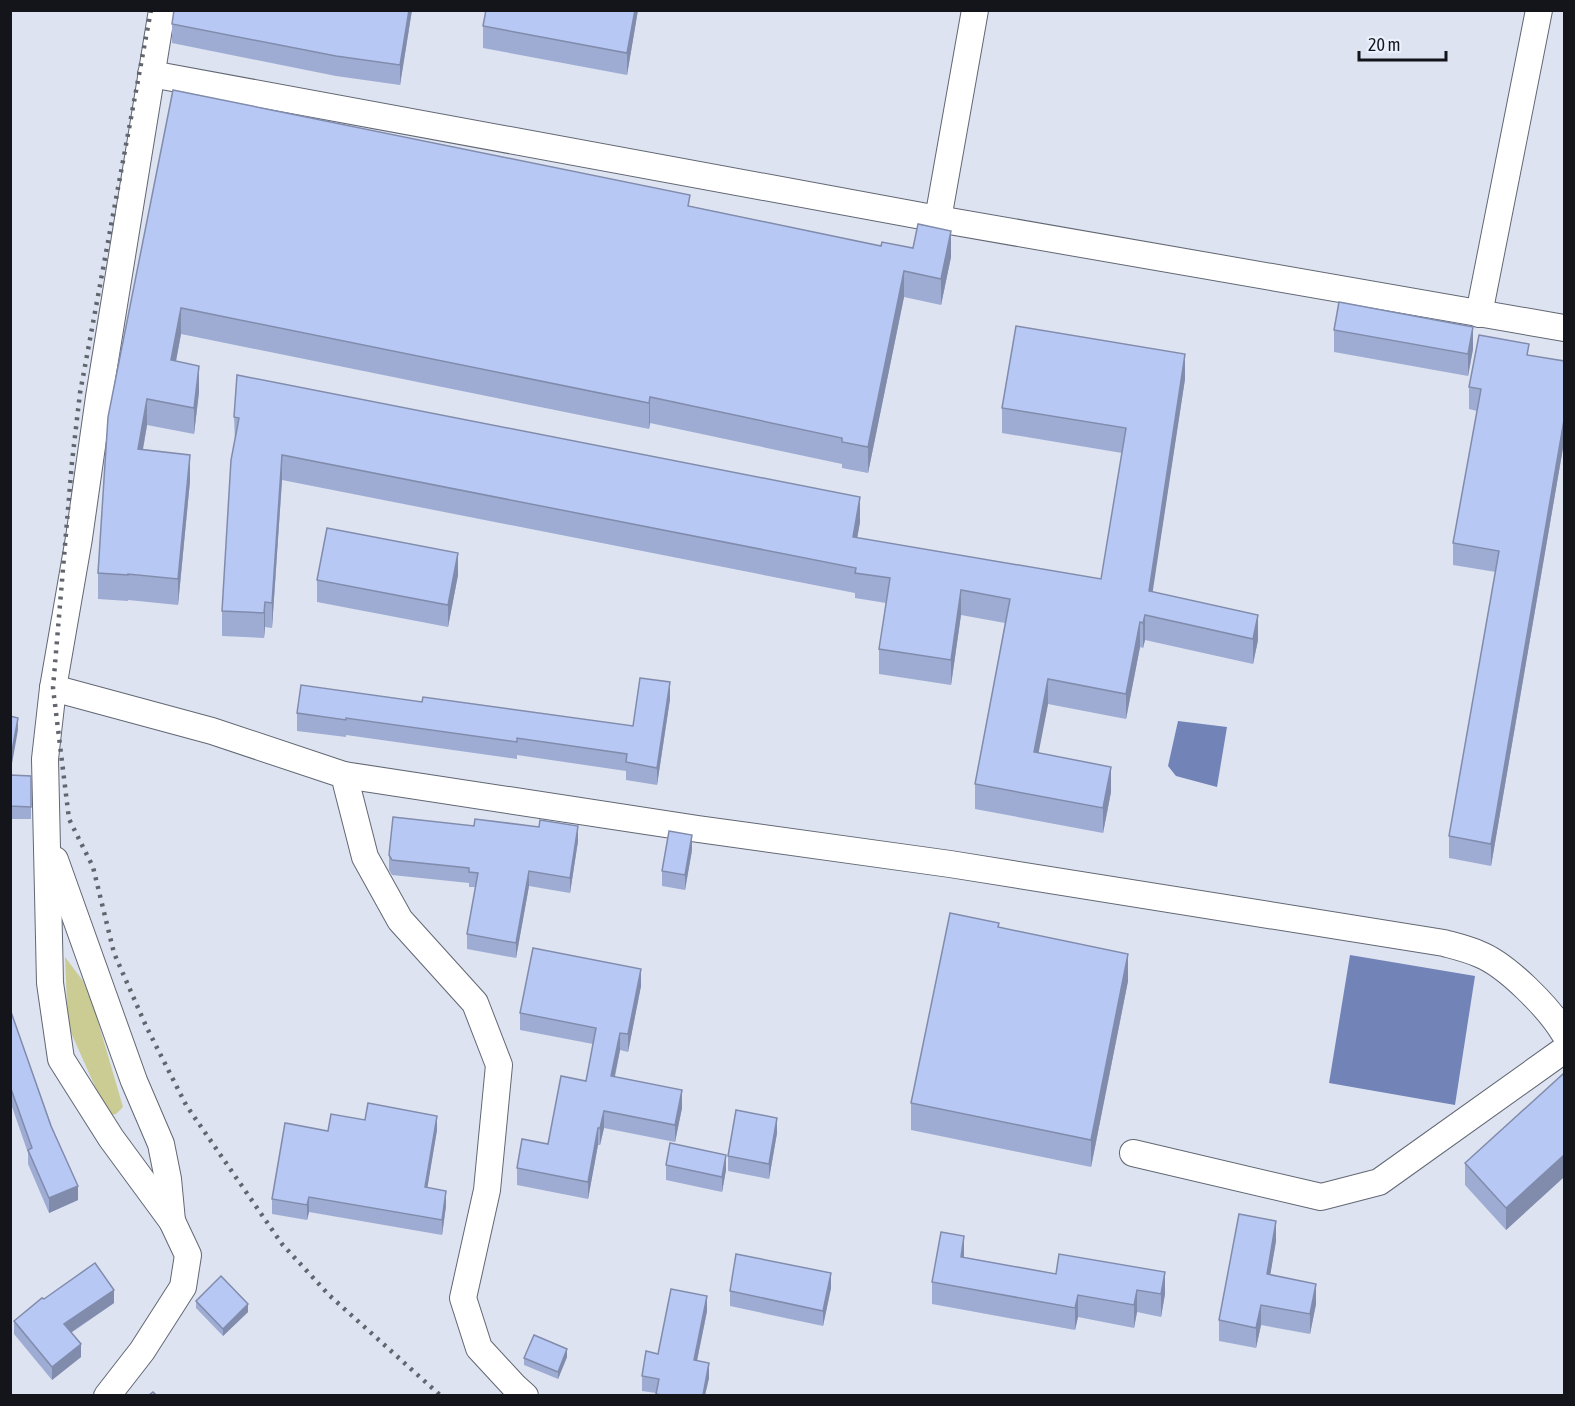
<svg xmlns="http://www.w3.org/2000/svg" width="1575" height="1406" font-family="'Asap Condensed',sans-serif">
  <rect width="100%" height="100%" fill="#dde3f1"/>
  <!-- green -->
  <path fill="#cacc93" d="M65,957L83,981L94,1008L123,1107L116,1114L111,1115L106,1111L68,1026Z"/>
  <!-- water -->
  <g fill="#7183b7">
    <path d="M1178,721L1227,727L1217,787L1176,776L1168,766Z"/>
    <path d="M1350,955L1475,976L1455,1105L1329,1083Z"/>
  </g>
  <g fill="none" stroke-linecap="round" stroke-linejoin="round">
    <!-- street casing -->
    <g stroke="#626773" stroke-width="28">
      <g id="street">
        <path d="M151,74L938,219L1564,328"/>
        <path d="M938,219L975,10"/>
        <path d="M1479,314L1539,10"/>
        <path d="M53,688L212,731L344,775L365,857L400,920L475,1003L499,1065L487,1190L463,1298L479,1348L515,1387L525,1396"/>
        <path d="M344,775L698,829L950,864L1444,943C1455,946 1468,949 1479,954C1507,965 1549,1008 1564,1033"/>
        <path d="M55,860L134,1081L161,1144L168,1179L172,1221"/>
        <path d="M1133,1153L1321,1197L1379,1182L1564,1050"/>
        <path d="M107,1396L142,1351L183,1287L188,1255L172,1221L111,1138L61,1059L50,983L45,759L53,688L79,538L99,397L162,10"/>
      </g>
    </g>
    <!-- street -->
    <use href="#street" stroke="#fff" stroke-width="26"/>
    <!-- rail -->
    <path stroke="#61656d" stroke-width="4.5" stroke-dasharray="3 6" stroke-linecap="butt" d="M151,10L80,393L72,462L53,688L69,819L93,867L114,953L146,1026L186,1105L282,1244L329,1295L441,1396"/>
  </g>
  <!-- wall -->
  <g fill="#9eacd3">
    <path d="M412,10L400,85L336,76L172,43V24Z"/>
    <path d="M486,10H638L627,75L483,48V26Z"/>
    <path d="M173,90L690,206L881,246L951,257L941,305L904,297L868,473L842,468V464L650,423L649,429L181,334L176,361L199,392L194,434L147,425L143,450L190,481L178,605L128,600V601L98,599V573Z"/>
    <path d="M1334,330L1473,349L1468,376L1334,352Z"/>
    <path d="M1529,355L1564,361V442L1491,866L1449,858V836L1496,572L1453,565V543L1477,411L1469,409V387Z"/>
    <path d="M1185,379L1152,592L1258,640L1253,664L1145,640L1143,648L1140,647L1126,719L1048,704L1038,753L1111,792L1103,833L975,809V784L1005,623L961,615L951,685L879,674V649L886,603L855,598V593L282,480L272,628L265,627L264,638L222,636V611L235,442L234,417L860,522L857,538L1101,579L1122,453L1002,433V408Z"/>
    <path d="M458,575L448,627L317,602V580Z"/>
    <path d="M670,699L657,785L626,780V771L517,755V759L346,735V737L297,731V713L422,702L633,726Z"/>
    <path d="M10,775L31,776V819H10Z"/>
    <path d="M578,841L570,893L529,886L516,958L467,949V934L476,887H469V883L392,875L389,870V855Z"/>
    <path d="M692,850L685,890L662,886V871Z"/>
    <path d="M999,927L1128,981L1091,1167L911,1130V1103Z"/>
    <path d="M641,986L628,1052L620,1050L615,1077L682,1108L675,1142L604,1128L600,1145H598L588,1199L517,1185V1168L548,1144L586,1081L593,1044L520,1030V1013Z"/>
    <path d="M10,1009L78,1200L49,1213L28,1164V1153L10,1101Z"/>
    <path d="M1564,1076V1177L1506,1230L1465,1185V1163Z"/>
    <path d="M365,1120L437,1130L427,1188L446,1206L442,1235L309,1212L307,1220L272,1214V1199L328,1131Z"/>
    <path d="M777,1133L769,1179L728,1171V1156Z"/>
    <path d="M666,1165L726,1170L722,1192L666,1180Z"/>
    <path d="M1276,1241L1270,1275L1316,1304L1310,1334L1261,1325L1256,1348L1219,1341V1320Z"/>
    <path d="M964,1257L1165,1294L1161,1317L1137,1312L1134,1328L1078,1317L1075,1330L932,1304V1282Z"/>
    <path d="M831,1288L823,1326L730,1306V1291Z"/>
    <path d="M44,1299L114,1303L71,1333L81,1357L52,1380L14,1334V1321Z"/>
    <path d="M196,1301L248,1312L223,1336L196,1308Z"/>
    <path d="M707,1311L697,1361L709,1378L705,1395H656V1393L642,1391V1376L658,1354Z"/>
    <path d="M567,1357L558,1379L524,1365V1358Z"/>
  </g>
  <!-- shaded-wall -->
  <g fill="#818cac">
    <path d="M409,10H412L400,85V65Z"/>
    <path d="M635,10H638L627,75V53Z"/>
    <path d="M951,231V257L941,305V279Z"/>
    <path d="M904,271V297L868,473V447Z"/>
    <path d="M181,308V334L171,387V360Z"/>
    <path d="M1473,327V349L1468,376V354Z"/>
    <path d="M1185,354V379L1149,616V591Z"/>
    <path d="M199,366V392L194,434V408Z"/>
    <path d="M650,397V423L649,429V403Z"/>
    <path d="M147,399V425L138,476V449Z"/>
    <path d="M1564,420V442L1491,866V844Z"/>
    <path d="M190,455V481L178,605V579Z"/>
    <path d="M282,455V480L272,628V603Z"/>
    <path d="M860,497V522L853,562V537Z"/>
    <path d="M458,553V575L448,627V605Z"/>
    <path d="M961,590V615L951,685V660Z"/>
    <path d="M265,602V627L264,638V613Z"/>
    <path d="M1145,615V640L1143,648V623Z"/>
    <path d="M1258,615V640L1253,664V639Z"/>
    <path d="M1140,622V647L1126,719V694Z"/>
    <path d="M1048,679V704L1034,777V752Z"/>
    <path d="M670,682V699L657,785V768Z"/>
    <path d="M18,718V730L10,775V762Z"/>
    <path d="M1111,767V792L1103,833V808Z"/>
    <path d="M578,826V841L570,893V878Z"/>
    <path d="M692,835V850L685,890V875Z"/>
    <path d="M529,871V886L516,958V943Z"/>
    <path d="M1128,954V981L1091,1167V1140Z"/>
    <path d="M641,969V986L628,1052V1034Z"/>
    <path d="M620,1033V1050L611,1093V1076Z"/>
    <path d="M682,1090V1108L675,1142V1125Z"/>
    <path d="M604,1111V1128L600,1145V1128Z"/>
    <path d="M437,1116V1130L425,1202V1187Z"/>
    <path d="M777,1118V1133L769,1179V1164Z"/>
    <path d="M598,1128V1145L588,1199V1182Z"/>
    <path d="M726,1155V1170L722,1192V1177Z"/>
    <path d="M1564,1155V1177L1506,1230V1208Z"/>
    <path d="M78,1186V1200L49,1213V1198Z"/>
    <path d="M446,1191V1206L442,1235V1220Z"/>
    <path d="M309,1197V1212L307,1220V1205Z"/>
    <path d="M1276,1221V1241L1267,1294V1274Z"/>
    <path d="M964,1236V1259L961,1257Z"/>
    <path d="M1165,1272V1294L1161,1317V1294Z"/>
    <path d="M831,1273V1288L823,1326V1311Z"/>
    <path d="M1316,1284V1304L1310,1334V1314Z"/>
    <path d="M114,1290V1303L64,1337V1324Z"/>
    <path d="M1137,1290V1312L1134,1328V1305Z"/>
    <path d="M1078,1295V1317L1075,1330V1308Z"/>
    <path d="M707,1296V1311L694,1375V1360Z"/>
    <path d="M248,1304V1312L223,1336V1329Z"/>
    <path d="M1261,1305V1325L1256,1348V1328Z"/>
    <path d="M81,1344V1357L52,1380V1367Z"/>
    <path d="M567,1349V1357L558,1379V1372Z"/>
    <path d="M709,1363V1378L705,1395H703Z"/>
  </g>
  <!-- building -->
  <g fill="#b8c8f5" stroke="#818cac" stroke-width="1.5">
    <path d="M174,10H409L400,65L336,56L172,24Z"/>
    <path d="M486,10H635L627,53L483,26Z"/>
    <path d="M173,90L690,195L688,206L881,246L882,242L913,248L918,224L951,231L941,279L904,271L868,447L842,442V438L650,397L649,403L181,308L171,360L199,366L194,408L147,399L138,449L190,455L178,579L128,574V575L98,573L108,417Z"/>
    <path d="M1339,302L1473,327L1468,354L1334,330Z"/>
    <path d="M1016,326L1185,354L1149,591L1258,615L1253,639L1145,615L1143,623L1140,622L1126,694L1048,679L1034,752L1111,767L1103,808L975,784L1010,599L961,590L951,660L879,649L890,578L855,573L856,568L282,455L272,603L265,602L264,613L222,611L231,460L239,418L234,417L237,375L860,497L853,537L1101,579L1126,428L1002,408Z"/>
    <path d="M1479,335L1529,344L1527,355L1564,361V420L1491,844L1449,836L1499,551L1453,543L1481,389L1469,387Z"/>
    <path d="M327,528L458,553L448,605L317,580Z"/>
    <path d="M640,678L670,682L657,768L626,762L627,754L517,738V742L346,718V720L297,713L301,685L422,702L423,697L633,726Z"/>
    <path d="M10,716L18,718L10,762Z"/>
    <path d="M10,775L31,776V807L10,806Z"/>
    <path d="M393,817L474,826L475,819L539,827L540,820L578,826L570,878L529,871L516,943L467,934L478,873L469,872V868L392,860L389,855Z"/>
    <path d="M669,831L692,835L685,875L662,871Z"/>
    <path d="M950,913L999,923L998,927L1128,954L1091,1140L911,1103Z"/>
    <path d="M533,948L641,969L628,1034L620,1033L611,1076L682,1090L675,1125L604,1111L600,1128H598L588,1182L517,1168L522,1139L548,1144L561,1076L586,1081L596,1028L520,1013Z"/>
    <path d="M10,1009L51,1126L78,1186L49,1198L28,1150L32,1148L10,1086Z"/>
    <path d="M1563,1074L1564,1076V1155L1506,1208L1465,1163Z"/>
    <path d="M368,1103L437,1116L425,1187L446,1191L442,1220L309,1197L307,1205L272,1199L285,1123L328,1131L331,1114L365,1120Z"/>
    <path d="M736,1110L777,1118L769,1164L728,1156Z"/>
    <path d="M670,1143L726,1155L722,1177L666,1165Z"/>
    <path d="M1239,1214L1276,1221L1267,1274L1316,1284L1310,1314L1261,1305L1256,1328L1219,1320Z"/>
    <path d="M941,1232L964,1236L961,1257L1056,1274L1059,1254L1165,1272L1161,1294L1137,1290L1134,1305L1078,1295L1075,1308L932,1282Z"/>
    <path d="M736,1254L831,1273L823,1311L730,1291Z"/>
    <path d="M95,1263L114,1290L64,1324L81,1344L52,1367L14,1321L42,1298L44,1299Z"/>
    <path d="M221,1276L248,1304L223,1329L196,1301Z"/>
    <path d="M671,1289L707,1296L694,1360L709,1363L703,1395H662L656,1394L659,1379L642,1376L646,1351L658,1354Z"/>
    <path d="M534,1335L567,1349L558,1372L524,1358Z"/>
    <path d="M153,1392L156,1395H149Z"/>
  </g>
  <!-- border -->
  <rect width="1575" height="1406" fill="none" stroke="#13151a" stroke-width="24"/>
  <!-- scale -->
  <path d="M1359 51v9h87v-9" fill="none" stroke="#13151a" stroke-width="3"/>
  <text x="1368" y="51" font-size="18" fill="#13151a" stroke="#ebf0fe" stroke-width="4.5" paint-order="stroke">20 m</text>
</svg>
